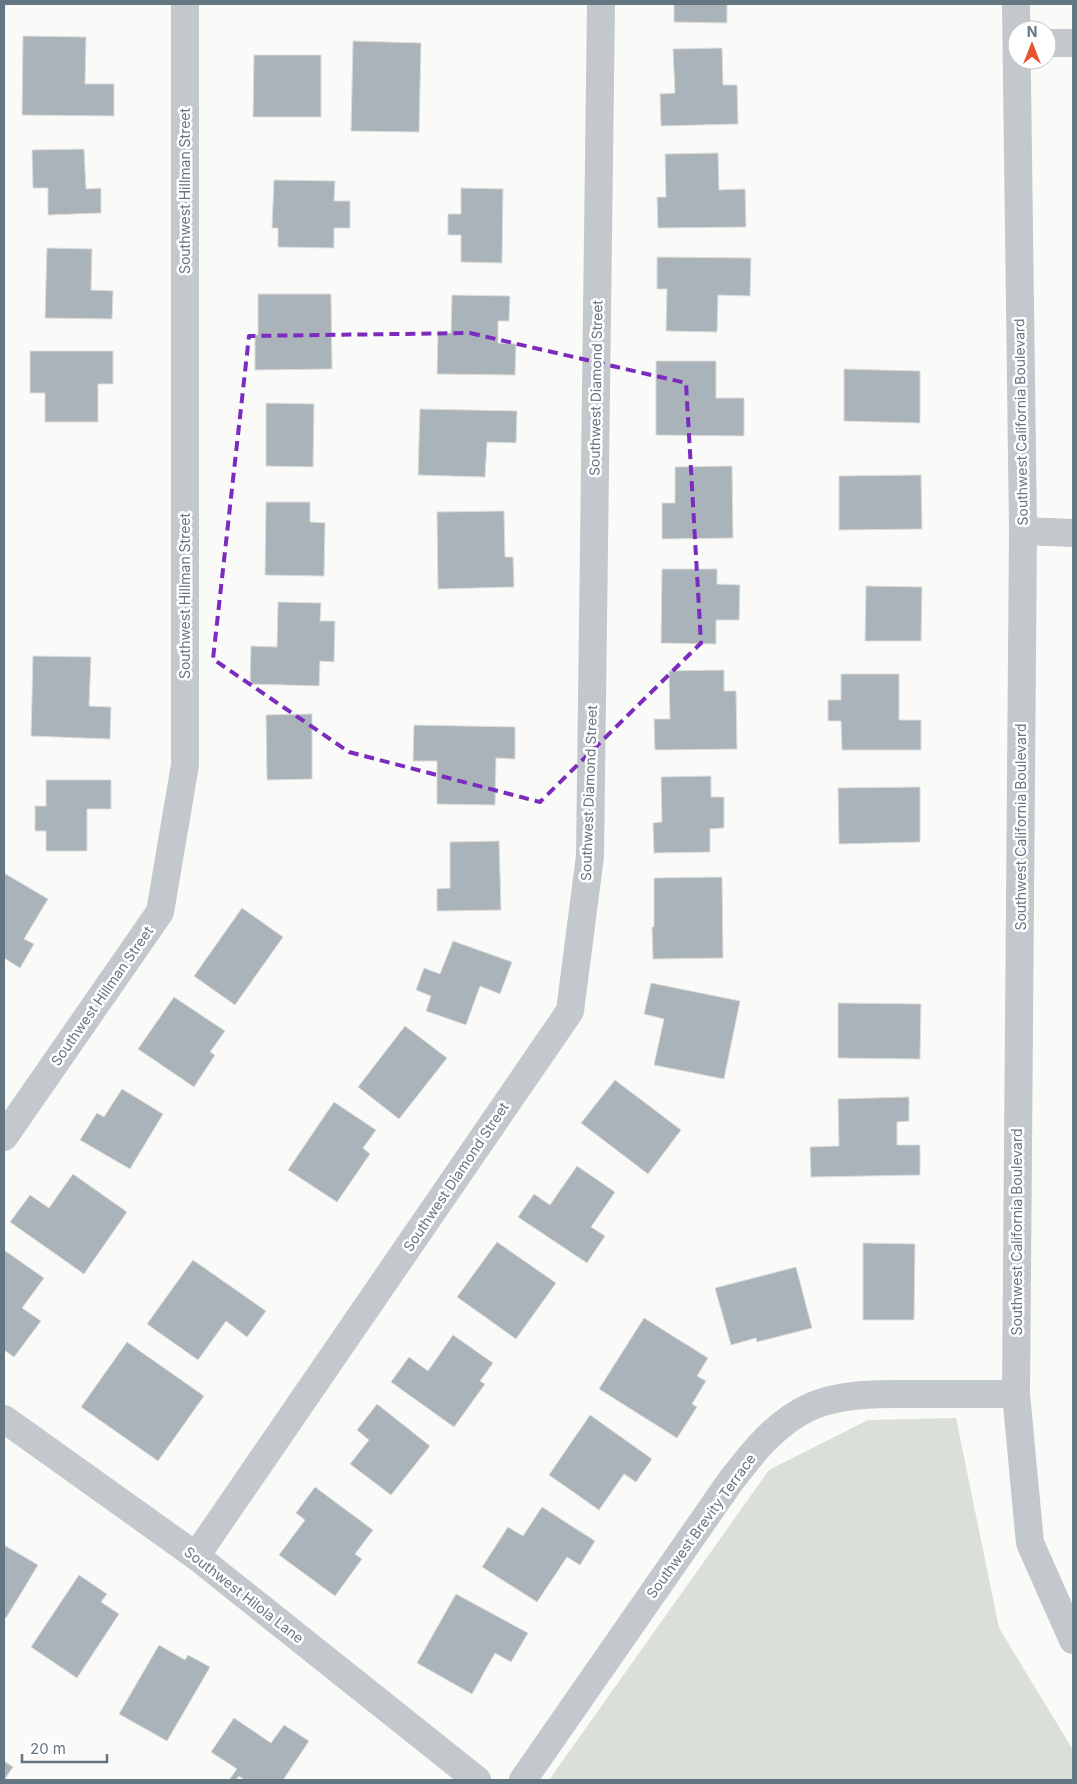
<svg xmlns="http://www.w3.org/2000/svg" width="1077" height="1784" font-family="Inter,sans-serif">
  <rect width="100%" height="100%" fill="#fafaf8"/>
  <!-- green -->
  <path fill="#dadfd7" d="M956,1418L999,1628L1073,1750V1780H549L769,1470L868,1420Z"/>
  <!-- building -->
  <g fill="#aab3b9" stroke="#dcdcda">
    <path d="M674,4H727V23L674,22Z"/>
    <path d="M23,36L86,37L85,84H114V116L22,115Z"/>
    <path d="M353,41L421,43L419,132L351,131Z"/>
    <path d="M722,48L723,85H737L738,124L661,126L660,94L675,93L673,49Z"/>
    <path d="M254,55H321V117H253Z"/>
    <path d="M84,149L86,189L101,188V213L48,215V188H33L32,150Z"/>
    <path d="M718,153L719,190L745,189L746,227L658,228L657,197H666L665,154Z"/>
    <path d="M274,180L335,181L334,201H350V228H334V248L278,247V228H272Z"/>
    <path d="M461,188L503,189L502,263L461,262V235H448V214H461Z"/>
    <path d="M47,248L92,249L91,290L113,291L112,319L45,318Z"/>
    <path d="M657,257L751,258L750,296L718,295L717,332L666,331L667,289H657Z"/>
    <path d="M258,294H331L332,369L255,370V335H258Z"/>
    <path d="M452,295L510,296L509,321H498V343L516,344L515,375L437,374L438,333H451Z"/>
    <path d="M30,351H113V384H98V422H45V393H30Z"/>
    <path d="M656,361H716V398H744V436L656,435Z"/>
    <path d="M844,369L920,371V423L844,421Z"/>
    <path d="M266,403L314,404L313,467L266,466Z"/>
    <path d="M420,409L517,411L516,443L487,442L485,477L418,475Z"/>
    <path d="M732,466L733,538L662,539V503H675V467Z"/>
    <path d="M921,475L922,529L839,530V476Z"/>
    <path d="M266,502H310V522L325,523L324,576L265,575Z"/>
    <path d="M504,511L505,557H513L514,587L438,589L437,512Z"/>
    <path d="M662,569H717V584L740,585L739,620H716V644L661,643Z"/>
    <path d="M866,586L922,587L921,641H865Z"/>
    <path d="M278,602L321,603L320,621H335L334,662L320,661L319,686L250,684L251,646L277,647Z"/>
    <path d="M33,656L91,657L89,706L111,707L110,739L31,736Z"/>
    <path d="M724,670V691H736L737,749L655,750L654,719H670L669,671Z"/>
    <path d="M841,674H899V720H921V750H842L841,721H828V700H841Z"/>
    <path d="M312,714V779L267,780L266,715Z"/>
    <path d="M414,725L515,727V759L496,758L495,805L437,804V761H413Z"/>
    <path d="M711,776V797H724V828L710,829V852L654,853L653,823L662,822L661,777Z"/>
    <path d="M46,780H111V809H87V851H46V831H35V806H46Z"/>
    <path d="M920,787V842L839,844L838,788Z"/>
    <path d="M499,841L501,910L437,911V889L450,888V842Z"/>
    <path d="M4,873L48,899L24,939L34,944L20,968L4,958Z"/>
    <path d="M722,877L723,958L653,959L652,927H654V878Z"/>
    <path d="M242,908L283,937L235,1005L194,976Z"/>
    <path d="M453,941L512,962L500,994L480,986L466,1025L426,1011L431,996L416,990L424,968L440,974Z"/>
    <path d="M651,983L740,1001L724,1079L654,1065L664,1019L644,1014Z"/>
    <path d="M174,997L225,1031L210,1052L215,1055L194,1087L138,1049Z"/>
    <path d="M838,1003L921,1004L920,1059L838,1058Z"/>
    <path d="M405,1026L447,1058L399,1119L358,1087Z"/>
    <path d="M615,1080L681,1130L648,1174L581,1123Z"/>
    <path d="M122,1089L163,1114L130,1169L80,1140L97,1113L104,1117Z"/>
    <path d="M909,1097V1121L897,1122V1145H920V1175L811,1177L810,1147L839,1146L838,1099Z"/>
    <path d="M334,1102L376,1130L363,1148L370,1154L337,1202L288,1170Z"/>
    <path d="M577,1166L615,1192L591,1227L605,1236L587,1263L518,1217L534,1194L550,1205Z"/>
    <path d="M73,1174L127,1212L84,1274L10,1222L30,1195L49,1208Z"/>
    <path d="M497,1242L556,1283L516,1339L457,1297Z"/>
    <path d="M863,1243L915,1244L914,1320H863Z"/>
    <path d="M4,1250L44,1278L22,1308L41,1321L14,1357L4,1350Z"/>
    <path d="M193,1260L266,1311L247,1337L226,1321L198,1360L147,1324Z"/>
    <path d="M796,1267L812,1328L757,1342L756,1338L731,1345L715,1288Z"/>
    <path d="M644,1318L708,1358L697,1376L706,1381L692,1404L697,1407L677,1438L599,1389Z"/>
    <path d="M453,1335L493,1363L480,1381L485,1384L454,1427L391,1382L409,1357L428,1371Z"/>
    <path d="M127,1342L204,1396L158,1461L81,1407Z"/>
    <path d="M377,1404L430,1446L391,1495L350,1464L369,1440L357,1430Z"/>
    <path d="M590,1415L652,1459L636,1482L624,1474L599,1510L549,1475Z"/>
    <path d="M315,1487L373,1530L355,1554L362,1559L335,1596L279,1555L305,1520L296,1513Z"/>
    <path d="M542,1507L595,1541L580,1565L567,1557L537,1602L482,1567L508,1527L523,1536Z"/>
    <path d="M4,1545L38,1565L6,1618L4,1617Z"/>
    <path d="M79,1575L107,1594L101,1602L119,1614L77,1678L31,1647Z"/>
    <path d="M456,1594L528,1633L511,1662L495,1653L472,1694L417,1663Z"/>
    <path d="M159,1645L185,1660L188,1655L210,1667L167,1741L119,1714Z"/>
    <path d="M234,1718L271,1743L284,1725L309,1741L283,1780H249L247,1779L245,1780L239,1776L236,1780H229L237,1769L211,1752Z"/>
    <path d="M4,1761L13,1767L4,1780Z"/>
  </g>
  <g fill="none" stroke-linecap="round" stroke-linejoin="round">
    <!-- minor -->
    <g stroke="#c3c8cc" stroke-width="28">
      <path d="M1016,4L1023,531L1016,1394L1030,1543L1073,1640"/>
      <path d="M1047,43H1073"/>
      <path d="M1023,531L1073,533"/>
      <path d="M4,1137L160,912L185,765V4"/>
      <path d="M4,1419L196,1556L477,1780"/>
      <path d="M196,1556L570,1011L590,856L601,4"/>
      <path d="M523,1780L730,1482C753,1452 776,1422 812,1406C846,1392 886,1394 921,1394C953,1394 985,1394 1016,1394"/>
    </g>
  </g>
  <!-- marked area -->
  <path fill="none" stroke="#7b2cbf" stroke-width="4" stroke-dasharray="10 6" stroke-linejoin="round" d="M470,333L686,383L701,643L540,802L349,752L213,659L249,336Z"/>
  <g text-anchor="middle" stroke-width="5" stroke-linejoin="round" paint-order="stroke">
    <!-- street labels -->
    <g font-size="14" fill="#657683" stroke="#fff">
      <text transform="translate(185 191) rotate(-90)" y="5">Southwest Hillman Street</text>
      <text transform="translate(596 388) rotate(-89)" y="5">Southwest Diamond Street</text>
      <text transform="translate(1021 422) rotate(-91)" y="5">Southwest California Boulevard</text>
      <text transform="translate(185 596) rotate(-90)" y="5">Southwest Hillman Street</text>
      <text transform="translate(589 793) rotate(-88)" y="5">Southwest Diamond Street</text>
      <text transform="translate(1021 827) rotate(-90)" y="5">Southwest California Boulevard</text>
      <text transform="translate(102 996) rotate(-55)" y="5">Southwest Hillman Street</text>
      <text transform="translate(456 1177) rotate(-56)" y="5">Southwest Diamond Street</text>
      <text transform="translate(1017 1232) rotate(-90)" y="5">Southwest California Boulevard</text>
      <text transform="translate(701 1526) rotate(-54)" y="5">Southwest Brevity Terrace</text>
      <text transform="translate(244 1595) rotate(38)" y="5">Southwest Hilola Lane</text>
    </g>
  </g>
  <!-- border -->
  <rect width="1077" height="1784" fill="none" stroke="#657683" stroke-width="10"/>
  <!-- north arrow -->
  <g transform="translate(1032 45)"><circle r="24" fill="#ffffff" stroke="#c1c8cd"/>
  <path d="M0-4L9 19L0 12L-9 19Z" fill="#e4572e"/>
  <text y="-8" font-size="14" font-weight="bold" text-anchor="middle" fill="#657683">N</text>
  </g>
  <!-- scale -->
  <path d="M22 1754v8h85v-8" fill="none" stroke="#657683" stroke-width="2.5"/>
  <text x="30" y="1754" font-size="15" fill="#657683" stroke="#ffffff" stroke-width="4" paint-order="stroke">20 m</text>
</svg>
